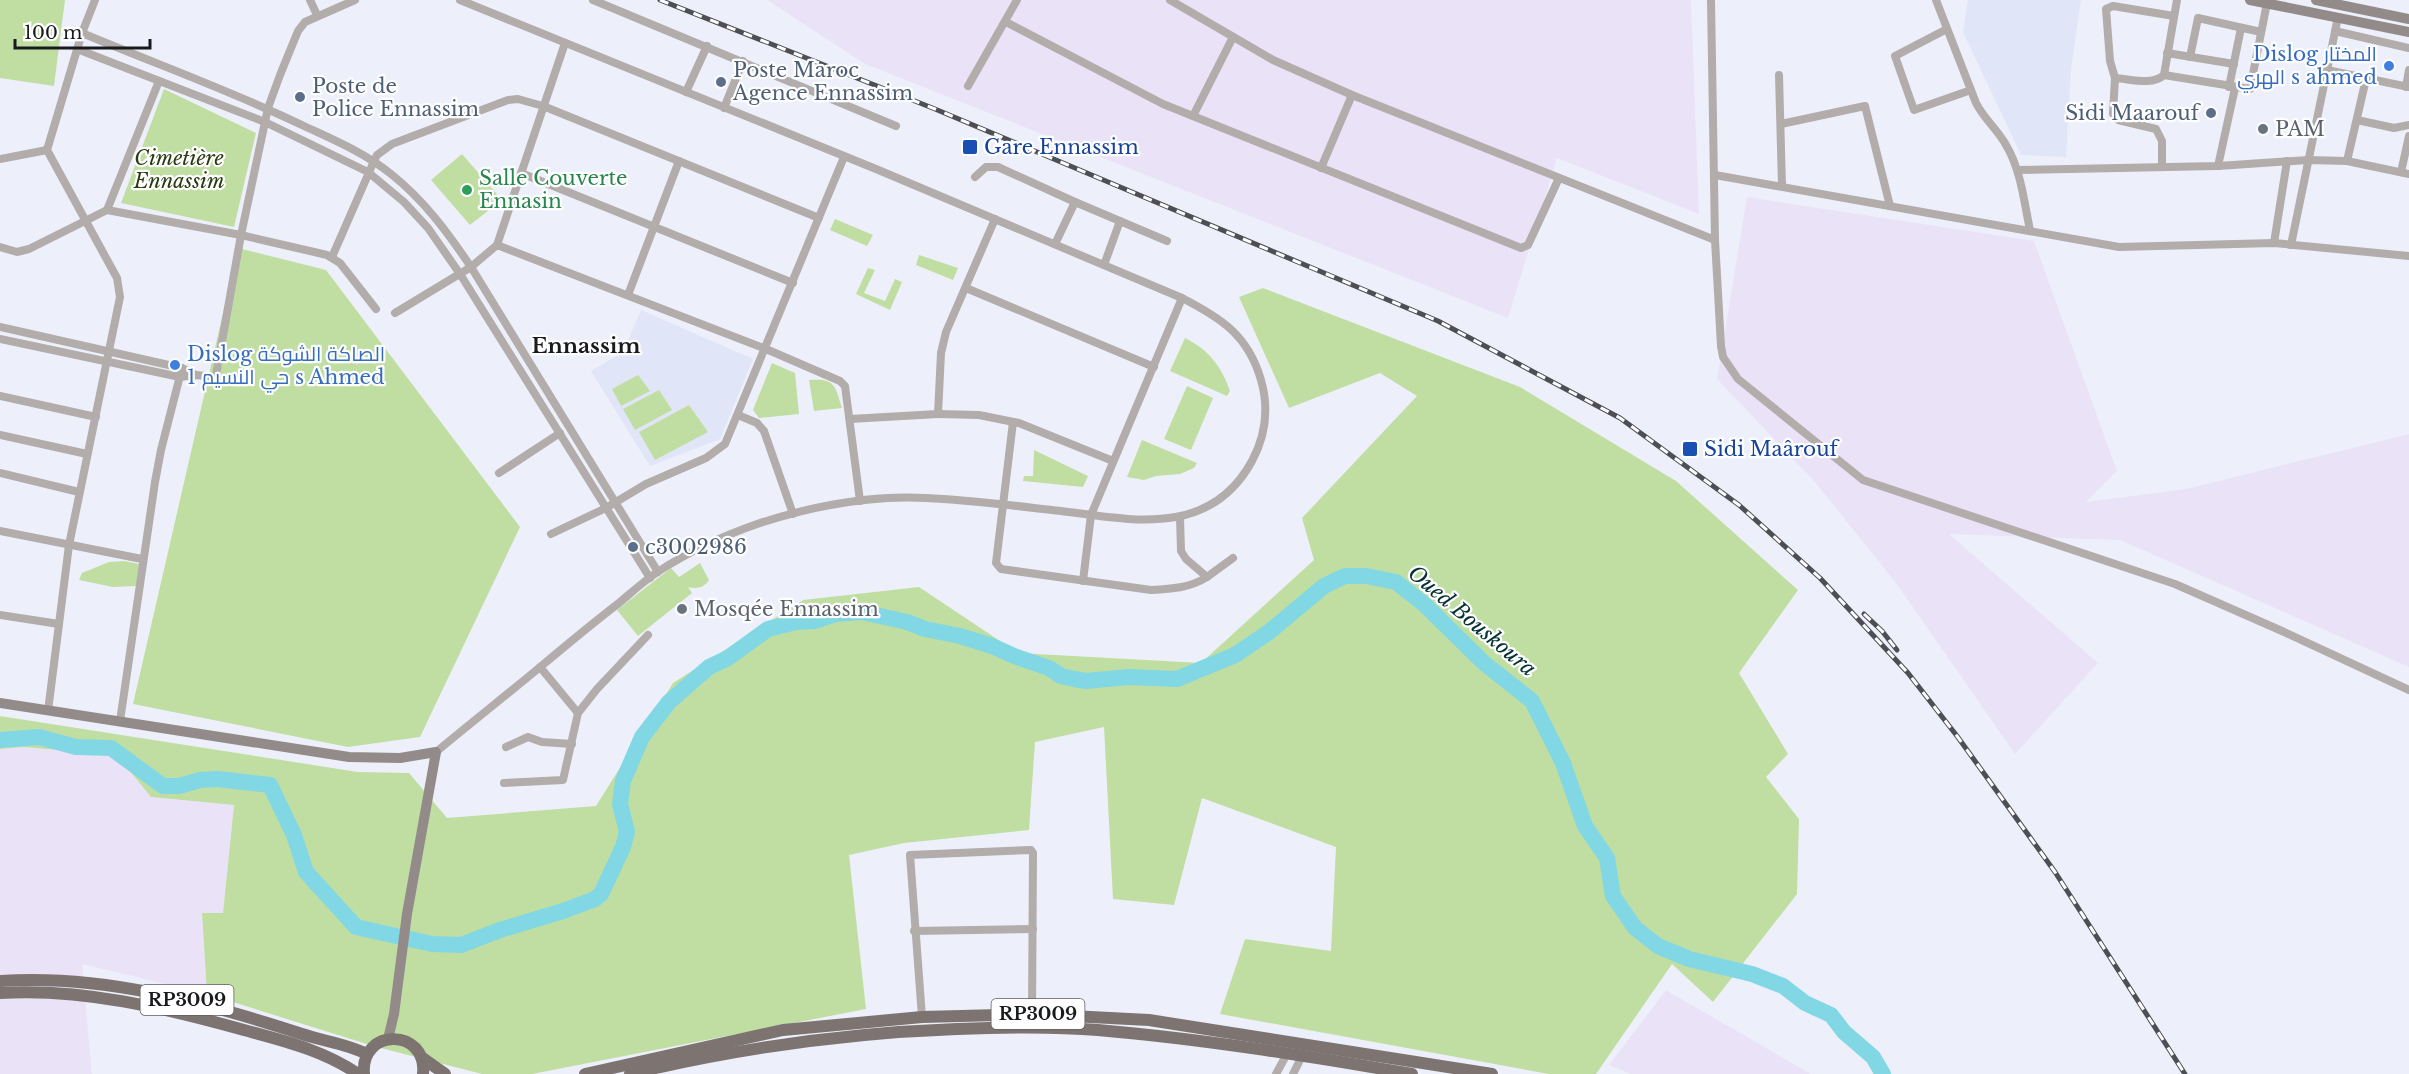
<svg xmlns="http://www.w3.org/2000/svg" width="2409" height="1074" font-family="'Libre Baskerville',Cairo,serif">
  <rect width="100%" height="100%" fill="#edf0fb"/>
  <!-- built -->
  <g fill="#e0e5f7">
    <path d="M1968,0H2081L2071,69L2066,157L2021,155L1963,32Z"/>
    <path d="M641,310L753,359L720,439L650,466L591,371L627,350L630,344L628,341Z"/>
  </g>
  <!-- industrial -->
  <g fill="#eae3f8">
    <path d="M767,0H1691L1699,214L1557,158L1508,318L865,64Z"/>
    <path d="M1747,197L2034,241L2117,471L2086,502L2186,489L2409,434V667L2120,540L1949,534L2098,663L2015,754L1896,583L1814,481L1717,379Z"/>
    <path d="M23,747L117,755L151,797L234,805L223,913L202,914L207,994L82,964L92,1074H0V749Z"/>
    <path d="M1666,990L1811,1074H1631L1609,1065Z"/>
  </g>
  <!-- green -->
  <g fill="#c0dea2">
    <path d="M0,0H65L54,86L0,78Z"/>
    <path d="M164,89L256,133L234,227L121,203Z"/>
    <path d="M462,154L502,200L470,225L431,180Z"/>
    <path d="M835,219L873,235L867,246L830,230Z"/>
    <path d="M238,248L326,270L520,527L420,737L348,747L133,704Z"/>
    <path d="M919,255L958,268L953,280L916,265Z"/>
    <path d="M868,268L875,270L864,293L885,301L895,279L902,282L890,310L856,294Z"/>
    <path d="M1263,288L1520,387L1676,481L1798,590L1739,673L1788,754L1766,777L1799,819L1797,894L1713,1002L1672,964L1596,1074H1549L1220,1014L1245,939L1331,951L1336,847L1202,798L1174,905L1113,899L1104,727L1035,742L1029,830L904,843L849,855L866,1009L532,1074H482L373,1046L207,994L202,913H223L234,805L151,797L117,755L23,747L0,749V716L358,772L409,773L447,818L596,806L673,683L803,600L919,587L1018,653L1201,663L1314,560L1302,518L1417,396L1380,373L1289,408L1239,297Z"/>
    <path d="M1185,338C1209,350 1221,366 1230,391L1227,396L1170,371Z"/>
    <path d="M772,363L795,373L799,414L759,418L753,410Z"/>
    <path d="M638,375L650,391L621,406L612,389Z"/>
    <path d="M809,380C835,378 835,385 842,408L814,411Z"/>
    <path d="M1187,386L1213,398L1191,450L1164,439Z"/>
    <path d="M659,390L672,410L635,430L623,409Z"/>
    <path d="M689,405L708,432L655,460L639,432Z"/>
    <path d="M1142,440L1197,463L1194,468L1180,474L1156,476L1144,480L1127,477Z"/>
    <path d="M1034,450L1088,476L1083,487L1023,481L1024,476H1033Z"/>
    <path d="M124,561L140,564L136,586L113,587L79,580L82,573L109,562Z"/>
    <path d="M700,563L709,580C704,588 697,589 688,587L692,593L638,636L617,610L671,568L679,577Z"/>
  </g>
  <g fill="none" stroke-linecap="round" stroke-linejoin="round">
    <!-- river -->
    <path stroke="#81d7e3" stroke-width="16" d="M0,740L39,737L76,747L111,748L163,786H179L200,780L217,779L270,785L294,835L306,872L356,927L432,944L461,945L500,930L563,911L595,899L601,894L623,847L627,832L620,804L623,781L642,737L669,702L709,667L728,658L768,629L796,622L815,621L836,614L862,612L907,622L925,629L960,636L992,646L1014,656L1049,668L1061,676L1074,679L1086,681L1128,677L1177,679L1235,655L1269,632L1324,586L1345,576H1366L1396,582L1425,605L1484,663L1532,701L1563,763L1585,826L1607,858L1613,896L1635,928L1658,946L1689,959L1752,974L1783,986L1805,1003L1831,1015L1844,1032L1873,1057L1883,1074"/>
    <!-- street -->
    <g stroke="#b2acab" stroke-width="8">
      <path d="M310,0L317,15"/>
      <path d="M593,0L896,126"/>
      <path d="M1170,0L1273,60L1352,95L1715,240"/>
      <path d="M1711,0L1715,240L1721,346L1723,357L1738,379L1863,480L2175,584L2282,631L2409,690"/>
      <path d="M1936,0L1976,103C1984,119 1998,130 2006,145C2021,170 2024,202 2030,230"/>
      <path d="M1006,22L1163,104L1521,248L1528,245L1559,178"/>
      <path d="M1947,29L1895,56L1914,110L1971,90"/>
      <path d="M2335,31L2409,48"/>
      <path d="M82,33C156,64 232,91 304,126C334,140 365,153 391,174C424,200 448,233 471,267L658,572"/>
      <path d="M77,49L265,122L368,172L404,202L428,228L460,274L650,578"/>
      <path d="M2167,53L2234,64"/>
      <path d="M2190,57L2198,18L2261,32"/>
      <path d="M2327,70L2409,87"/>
      <path d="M1779,75L1782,186"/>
      <path d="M2164,75L2250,89L2267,3"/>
      <path d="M2115,78C2131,79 2152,86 2164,75L2177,0"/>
      <path d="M968,86L1017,0"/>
      <path d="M2229,87L2241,28"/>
      <path d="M2406,87L2409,70"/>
      <path d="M686,92L707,46"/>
      <path d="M724,108L743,61"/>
      <path d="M1193,116L1233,37"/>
      <path d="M2357,120L2394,128L2409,125"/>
      <path d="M1781,124L1865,106L1890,206"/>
      <path d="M0,159L47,150"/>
      <path d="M2347,161L2366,79"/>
      <path d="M2218,166L2235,88"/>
      <path d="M2162,167V141L2156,129L2118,120L2113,114L2115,78L2110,61L2106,9L2113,6L2174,16"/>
      <path d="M1321,168L1352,95"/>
      <path d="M2018,170L2218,166L2308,160L2347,161L2409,174"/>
      <path d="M2401,172L2409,136"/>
      <path d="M521,173L793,283"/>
      <path d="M1715,175L2119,247L2274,243L2409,256"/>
      <path d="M975,177L986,167H998L1075,202"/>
      <path d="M107,210L159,81"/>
      <path d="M2274,243L2287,161"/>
      <path d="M1055,244L1075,202L1167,241"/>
      <path d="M497,245L565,43"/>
      <path d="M2291,245L2338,17"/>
      <path d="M0,247L17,252L29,249L107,210L241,235L327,255L340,263L376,309"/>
      <path d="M332,257L374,161L377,155L392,144L508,100L518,99L543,106L819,218"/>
      <path d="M1104,265L1120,221"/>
      <path d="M966,288L1154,367"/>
      <path d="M628,295L679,161"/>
      <path d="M395,313L471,267L497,245L766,349L840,381L845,386L860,501"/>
      <path d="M0,327L182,368L196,375"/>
      <path d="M0,339L180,377L196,375L214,377L216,375L241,235L268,108L280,75L298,31L305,22L355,0"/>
      <path d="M0,396L96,417"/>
      <path d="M938,414L979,415L1019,423L1113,461"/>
      <path d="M738,415L757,423L764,431L793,514"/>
      <path d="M850,419L938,414L941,353L946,332L995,219"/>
      <path d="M1013,422L996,563L1001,569L1151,590C1171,589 1190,588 1207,577L1186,559L1181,551L1180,517"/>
      <path d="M0,435L87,454"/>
      <path d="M0,473L79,492"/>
      <path d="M499,473L560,433"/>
      <path d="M0,531L142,559"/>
      <path d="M551,534L606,508L646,484L706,458L725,444L844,157"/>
      <path d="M1207,577L1233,558"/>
      <path d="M1083,581L1091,515L1182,298"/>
      <path d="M0,615L59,624"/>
      <path d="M540,667L578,713"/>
      <path d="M48,711L69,545L120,297L117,278L47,150L82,33L95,0"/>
      <path d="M120,721L155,482L161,450L182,368"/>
      <path d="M506,747L528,737L542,742L572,744"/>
      <path d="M436,752C472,722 509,693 545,663C569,643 594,622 619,603C632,592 645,580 659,571C690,551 725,535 760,523C813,506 871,495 926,498C971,500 1016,506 1061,511C1132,520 1210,538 1252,461C1266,435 1269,408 1261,380C1248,335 1221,318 1182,298L876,169L460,0"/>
      <path d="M504,783L563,780L578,713L597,689L648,635"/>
      <path d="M914,931L1033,929"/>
      <path d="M922,1017L910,855L1031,850L1033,853L1032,1014"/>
      <path d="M1276,1074L1288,1052"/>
      <path d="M1293,1074L1303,1054"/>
    </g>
    <!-- secondary -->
    <g stroke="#938b89" stroke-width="10">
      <path d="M2250,0L2409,32"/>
      <path d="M2316,0L2409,19"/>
      <path d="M0,703L349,757L400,758L436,752L407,914L394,1014L388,1039"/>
    </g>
    <!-- primary -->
    <g stroke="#7d7471" stroke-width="12">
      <path d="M0,981C103,974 204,1002 302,1034C323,1041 347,1044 367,1054"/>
      <path d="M0,993C82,988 165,1008 244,1030C284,1041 323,1050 358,1074"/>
      <path d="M421,1057L445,1074"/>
      <path d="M364,1074C360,1027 428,1028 423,1074"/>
      <path d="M585,1074L783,1030L922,1017L1032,1014L1149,1020L1492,1074"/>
      <path d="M630,1074C738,1048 847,1033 957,1029C1004,1027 1051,1026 1098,1030C1203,1039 1308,1056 1412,1074"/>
    </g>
    <!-- rail casing -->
    <g stroke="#4e4f55" stroke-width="5">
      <g id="rail">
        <path d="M660,0L935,109L1438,321L1620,418L1739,505L1820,578L1908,673L1957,736L2055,872L2185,1074"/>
        <path d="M1864,614L1882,631L1897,650"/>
      </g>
    </g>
    <!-- rail -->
    <use href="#rail" stroke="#fefefe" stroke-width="3" stroke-dasharray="9" stroke-linecap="butt"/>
  </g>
  <!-- markers -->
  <g fill="#3f7fe0" stroke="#fefefe" stroke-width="2">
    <circle cx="2389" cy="66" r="6"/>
    <circle cx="175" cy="365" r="6"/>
  </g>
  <g fill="#5c6f8a" stroke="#fefefe" stroke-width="2">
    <circle cx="721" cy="82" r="6"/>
    <circle cx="300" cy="97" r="6"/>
    <circle cx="2211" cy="113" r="6"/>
    <circle cx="633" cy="547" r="6"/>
  </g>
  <g fill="#6b7280" stroke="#fefefe" stroke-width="2">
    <circle cx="2263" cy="129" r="6"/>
    <circle cx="682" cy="609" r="6"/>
  </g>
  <g fill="#1a4fb4" stroke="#fefefe" stroke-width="2">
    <rect x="962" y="139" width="16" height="16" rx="3"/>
    <rect x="1682" y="441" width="16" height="16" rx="3"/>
  </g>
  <circle fill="#2e9e5b" stroke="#fefefe" stroke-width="2" cx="467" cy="190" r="6"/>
  <g text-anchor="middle" stroke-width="4.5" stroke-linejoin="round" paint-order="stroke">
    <!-- shield labels -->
    <g fill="#fefefe" stroke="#5e5e61" stroke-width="1.5">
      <rect x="140.5" y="985" width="93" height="30" rx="4.5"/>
      <rect x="991.5" y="999" width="93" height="30" rx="4.5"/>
    </g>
    <g font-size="18" font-weight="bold" fill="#191a1e">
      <text x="187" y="1006">RP3009</text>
      <text x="1038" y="1020">RP3009</text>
    </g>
    <!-- shop labels -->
    <g font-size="20" fill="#366cbe" stroke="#fefefe" text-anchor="end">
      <text x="2377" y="61">Dislog المختار<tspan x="2377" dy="23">الهري s ahmed</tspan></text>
      <text x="187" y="361" text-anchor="start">Dislog الصاكة الشوكة<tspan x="187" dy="23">حي النسيم 1 s Ahmed</tspan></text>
    </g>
    <!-- service labels -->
    <g font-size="20" fill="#4e5e75" stroke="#fefefe" text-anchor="start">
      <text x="733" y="77">Poste Maroc<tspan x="733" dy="23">Agence Ennassim</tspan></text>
      <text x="312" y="93">Poste de<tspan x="312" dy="23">Police Ennassim</tspan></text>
      <text x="2199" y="120" text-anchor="end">Sidi Maarouf</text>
      <text x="645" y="554">c3002986</text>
    </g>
    <!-- worship labels -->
    <g font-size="20" fill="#5b616d" stroke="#fefefe" text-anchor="start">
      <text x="2275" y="136">PAM</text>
      <text x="694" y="616">Mosqée Ennassim</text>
    </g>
    <!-- transit labels -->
    <g font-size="20" fill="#164399" stroke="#fefefe" text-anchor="start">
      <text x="984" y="154">Gare Ennassim</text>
      <text x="1704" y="456">Sidi Maârouf</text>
    </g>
    <!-- park labels -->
    <g font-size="20" font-style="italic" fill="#283a10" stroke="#fefefe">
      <text x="179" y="165">Cimetière<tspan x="179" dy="23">Ennassim</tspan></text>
    </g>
    <!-- leisure labels -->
    <g font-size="20" fill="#27864d" stroke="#fefefe" text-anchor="start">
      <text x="479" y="185">Salle Couverte<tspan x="479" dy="23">Ennasin</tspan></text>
    </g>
    <!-- neighbourhood labels -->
    <g font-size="21" font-weight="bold" fill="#191a1e" stroke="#fefefe">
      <text x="586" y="353">Ennassim</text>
    </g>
    <!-- water labels -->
    <g font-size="21" font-style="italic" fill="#053136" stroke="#fefefe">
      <text transform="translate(1472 621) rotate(40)" y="7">Oued Bouskoura</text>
    </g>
  </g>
  <!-- scale -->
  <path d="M15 39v9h135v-9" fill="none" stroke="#191a1e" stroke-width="3"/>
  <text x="24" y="39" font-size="18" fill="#191a1e" stroke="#fefefe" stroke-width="4.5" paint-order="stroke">100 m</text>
</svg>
